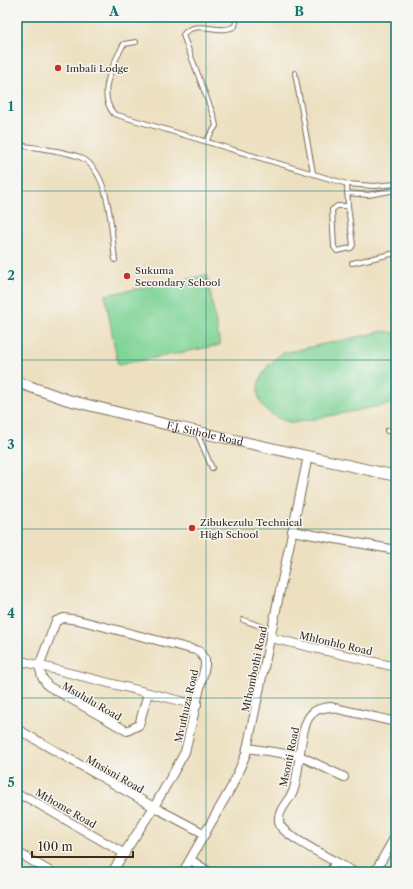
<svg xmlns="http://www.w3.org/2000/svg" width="413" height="889" font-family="'Libre Caslon Text',serif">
  <rect width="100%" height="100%" fill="#f6f6f2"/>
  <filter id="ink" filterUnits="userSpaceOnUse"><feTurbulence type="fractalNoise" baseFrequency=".025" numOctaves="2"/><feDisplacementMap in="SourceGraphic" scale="8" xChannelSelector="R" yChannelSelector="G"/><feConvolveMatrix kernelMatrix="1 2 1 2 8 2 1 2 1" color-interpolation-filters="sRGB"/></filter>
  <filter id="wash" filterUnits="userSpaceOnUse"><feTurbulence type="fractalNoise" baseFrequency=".012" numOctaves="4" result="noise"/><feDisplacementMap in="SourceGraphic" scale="16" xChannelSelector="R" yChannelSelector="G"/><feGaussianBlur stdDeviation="0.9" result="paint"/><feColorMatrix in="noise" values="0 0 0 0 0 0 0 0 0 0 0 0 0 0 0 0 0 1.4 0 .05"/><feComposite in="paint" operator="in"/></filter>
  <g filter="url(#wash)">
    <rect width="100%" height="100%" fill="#ede0c0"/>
    <!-- garden -->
    <g fill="#80d497" stroke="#5e7f5a">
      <path d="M207,275L220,345L118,365L105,295Z"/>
      <path d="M384,331L396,333V403L293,423C248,413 248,377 283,353Z"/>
    </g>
  </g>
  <g filter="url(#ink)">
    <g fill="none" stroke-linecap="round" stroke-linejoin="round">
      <!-- service casing -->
      <g stroke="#796a57" stroke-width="6">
        <g id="service">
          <path d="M136,42L124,44L122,47C112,67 97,94 114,114L347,184L374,186L396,184"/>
          <path d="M295,73L313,173"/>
          <path d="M206,141L216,126L214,117L183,35C196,18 220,36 235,26L237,17"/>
          <path d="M17,145C37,148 58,150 77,156C111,167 111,231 115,260"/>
          <path d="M347,184L348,206L353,245L351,248L337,251L334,247L332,210L337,206H348"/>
          <path d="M347,193L368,195L396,190"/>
          <path d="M352,263L396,253"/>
          <path d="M387,431L396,430"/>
          <path d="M197,433L212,468"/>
          <path d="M395,454L396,448"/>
          <path d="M243,620L272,630"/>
        </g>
      </g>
      <!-- minor casing -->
      <g stroke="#796a57" stroke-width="10">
        <g id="minor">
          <path d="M292,531L396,550"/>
          <path d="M271,638L396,667"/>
          <path d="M17,660L197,705"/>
          <path d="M17,729L154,807L205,834"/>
          <path d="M247,748L300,756L344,777"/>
          <path d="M17,795L28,798L125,854"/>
          <path d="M17,852L51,872"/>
          <path d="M191,860L209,872"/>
          <path d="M112,872L154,807L185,752L205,666V660L199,651L78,620L64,618L56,621L39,666L42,677L48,686L127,731L139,725L148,693"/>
          <path d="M183,872L232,786L246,754L308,456"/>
          <path d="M330,872L336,862"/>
          <path d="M354,872C341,864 285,837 280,825C275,813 288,802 293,792C301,770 298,736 309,717C314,709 322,708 330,707L396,722"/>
          <path d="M375,872L396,835"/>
        </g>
      </g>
      <!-- tertiary casing -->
      <g stroke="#796a57" stroke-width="12">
        <g id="tertiary">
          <path id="s1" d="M17,382L68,400L181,428L396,476"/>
        </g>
      </g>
      <!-- service -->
      <use href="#service" stroke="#fff" stroke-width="4"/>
      <!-- minor -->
      <use href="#minor" stroke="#fff" stroke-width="8"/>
      <!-- tertiary -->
      <use href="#tertiary" stroke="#fff" stroke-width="10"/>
    </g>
  </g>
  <!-- grid -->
  <path fill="none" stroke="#0f766e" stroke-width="1" stroke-opacity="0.55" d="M206,17V872M17,191H396M17,360H396M17,529H396M17,698H396"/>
  <!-- markers -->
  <g fill="#c8321e" stroke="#f6f6f2" stroke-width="1.5">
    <circle cx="58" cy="68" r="4"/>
    <circle cx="127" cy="276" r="4"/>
    <circle cx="192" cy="528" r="4"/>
  </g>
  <g text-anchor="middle" stroke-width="3" stroke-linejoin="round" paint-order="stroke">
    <!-- poi labels -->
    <g font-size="10" fill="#3b2a1e" stroke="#f6f6f2" text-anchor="start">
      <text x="66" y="72">Imbali Lodge</text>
      <text x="135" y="274">Sukuma<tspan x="135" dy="12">Secondary School</tspan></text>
      <text x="200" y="526">Zibukezulu Technical<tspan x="200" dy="12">High School</tspan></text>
    </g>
    <!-- street labels -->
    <g font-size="10" fill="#3b2a1e" stroke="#f6f6f2">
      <text dy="4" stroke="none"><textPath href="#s1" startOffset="195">F.J. Sithole Road</textPath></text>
      <text transform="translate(336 643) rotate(13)" y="4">Mhlonhlo Road</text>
      <text transform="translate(254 669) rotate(-78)" y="4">Mthombothi Road</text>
      <text transform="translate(92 701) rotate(30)" y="4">Msululu Road</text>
      <text transform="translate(186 706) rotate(-77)" y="4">Mvuthuza Road</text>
      <text transform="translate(289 757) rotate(-78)" y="4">Msonti Road</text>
      <text transform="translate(115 774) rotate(30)" y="4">Mnsisni Road</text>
      <text transform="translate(66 808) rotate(30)" y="4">Mthome Road</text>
    </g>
  </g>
  <!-- margin -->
  <rect width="413" height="889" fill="none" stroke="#f6f6f2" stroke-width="44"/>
  <!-- scale -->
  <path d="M32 851v6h101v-6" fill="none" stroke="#3b2a1e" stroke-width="2"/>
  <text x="38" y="851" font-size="12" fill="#3b2a1e" stroke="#f6f6f2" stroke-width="3" paint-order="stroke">100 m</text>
  <rect x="22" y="22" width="369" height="845" fill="none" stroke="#0f766e" stroke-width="1.5"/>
  <g font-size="13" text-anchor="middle" font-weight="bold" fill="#0f766e">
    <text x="114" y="16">A</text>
    <text x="299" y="16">B</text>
    <text x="11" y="111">1</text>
    <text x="11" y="280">2</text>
    <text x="11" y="449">3</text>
    <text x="11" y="618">4</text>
    <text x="11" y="787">5</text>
  </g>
</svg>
